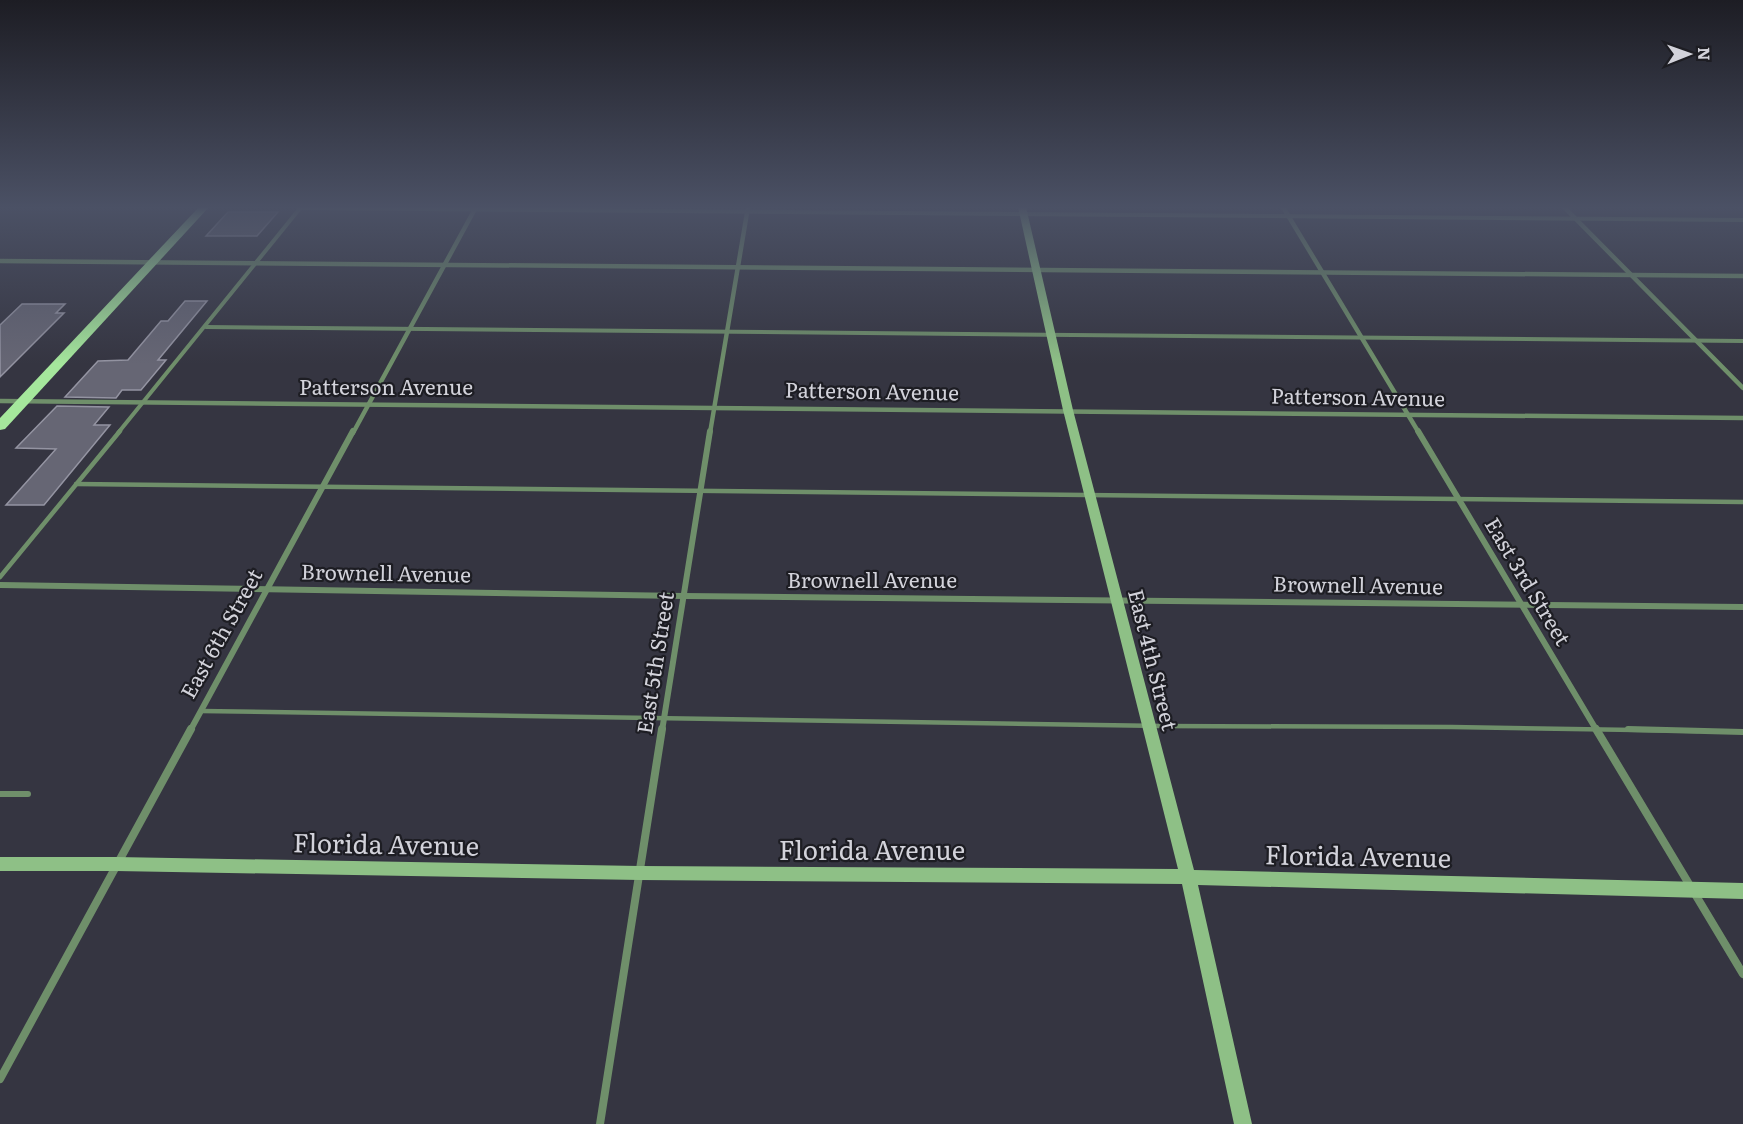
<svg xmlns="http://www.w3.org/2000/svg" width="1743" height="1124" font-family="Literata,serif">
  <rect width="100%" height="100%" fill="#353541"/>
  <!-- building -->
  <g fill="#666674" stroke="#9494a2" stroke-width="1.5">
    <path d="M228,212H278L257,236H206Z"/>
    <path d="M185,301H207L158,360H166L141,390H122L116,398L65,397L98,361L128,360L161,321H168Z"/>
    <path d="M22,304H65L56,313H64L0,377V325Z"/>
    <path d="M57,406L109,407L94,425H110L44,505H6L56,449L16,448Z"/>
  </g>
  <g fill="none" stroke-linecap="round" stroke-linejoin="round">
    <!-- lane-far2 -->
    <g stroke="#6f8f6a" stroke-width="4">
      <path d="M300,208L1743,220"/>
      <path d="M206,327L1743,341"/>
      <path d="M118,433L301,207"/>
    </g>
    <!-- lane-far1 -->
    <g stroke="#6f8f6a" stroke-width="4.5">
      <path d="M76,484L1743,502"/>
      <path d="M0,577L120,431"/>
      <path d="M201,711L1162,726L1452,727L1698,731"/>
    </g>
    <!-- lane -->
    <g stroke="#6f8f6a" stroke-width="6">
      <path d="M1628,729L1743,732"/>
      <path d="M0,794H28"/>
    </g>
    <!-- street-far2 -->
    <g stroke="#6f8f6a" stroke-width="4.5">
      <path d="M1283,207L1419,433"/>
      <path d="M1564,207L1743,388"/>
      <path d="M0,261L1743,276"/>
      <path d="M0,401L1743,418"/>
      <path d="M353,433L476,207"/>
      <path d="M710,433L748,207"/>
    </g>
    <!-- street-far1 -->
    <g stroke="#6f8f6a" stroke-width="6">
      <path d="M1418,431L1597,731"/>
      <path d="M0,585L683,596L1743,607"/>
      <path d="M190,731L353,431"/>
      <path d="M662,731L710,431"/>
    </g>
    <!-- street -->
    <g stroke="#6f8f6a" stroke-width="8">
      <path d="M1596,729L1743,974"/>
      <path d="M0,1079L191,729"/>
      <path d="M600,1124L662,729"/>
    </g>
    <!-- secondary -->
    <path fill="#8ec086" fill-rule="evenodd" d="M1018,207H1026L1073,410L1194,870L1743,883V899L1198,885L1252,1124H1234L1182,884L640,880L116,871H0V857H116L640,866L1178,869L1063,410Z"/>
    <!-- primary -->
    <path fill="#a5e79c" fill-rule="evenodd" d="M199,207H209L5,429L0,430V418Z"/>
  </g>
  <!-- sky -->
  <linearGradient id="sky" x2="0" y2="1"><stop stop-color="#1d1d24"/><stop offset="0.57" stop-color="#4b5165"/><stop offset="1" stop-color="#4b5165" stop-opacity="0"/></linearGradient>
  <rect width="1743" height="364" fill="url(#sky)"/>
  <g text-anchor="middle" stroke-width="4.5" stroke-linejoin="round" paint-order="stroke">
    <!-- street labels -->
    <g font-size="21" fill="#d2d2da" stroke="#1d1d23">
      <text x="386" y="395">Patterson Avenue</text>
      <text transform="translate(872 392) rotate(1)" y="7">Patterson Avenue</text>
      <text transform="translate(1358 398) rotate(1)" y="7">Patterson Avenue</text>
      <text transform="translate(386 574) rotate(1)" y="7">Brownell Avenue</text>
      <text x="872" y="588">Brownell Avenue</text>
      <text transform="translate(1527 582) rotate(59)" y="7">East 3rd Street</text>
      <text transform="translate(1358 586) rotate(1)" y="7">Brownell Avenue</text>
      <text transform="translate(222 634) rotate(-61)" y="7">East 6th Street</text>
      <text transform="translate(1152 660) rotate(76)" y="7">East 4th Street</text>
      <text transform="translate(656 663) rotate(-81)" y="7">East 5th Street</text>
    </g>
    <!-- near-street labels -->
    <g font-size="26" fill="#d2d2da" stroke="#1d1d23">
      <text transform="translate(386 845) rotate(1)" y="9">Florida Avenue</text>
      <text x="872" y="860">Florida Avenue</text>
      <text transform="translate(1358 857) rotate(1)" y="9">Florida Avenue</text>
    </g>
  </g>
  <!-- north arrow -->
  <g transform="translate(1689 54) rotate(89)" stroke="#1d1d23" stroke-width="4.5" paint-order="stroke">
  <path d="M0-4.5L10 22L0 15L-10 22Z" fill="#d2d2da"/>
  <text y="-9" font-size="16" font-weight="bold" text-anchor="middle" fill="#d2d2da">N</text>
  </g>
</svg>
